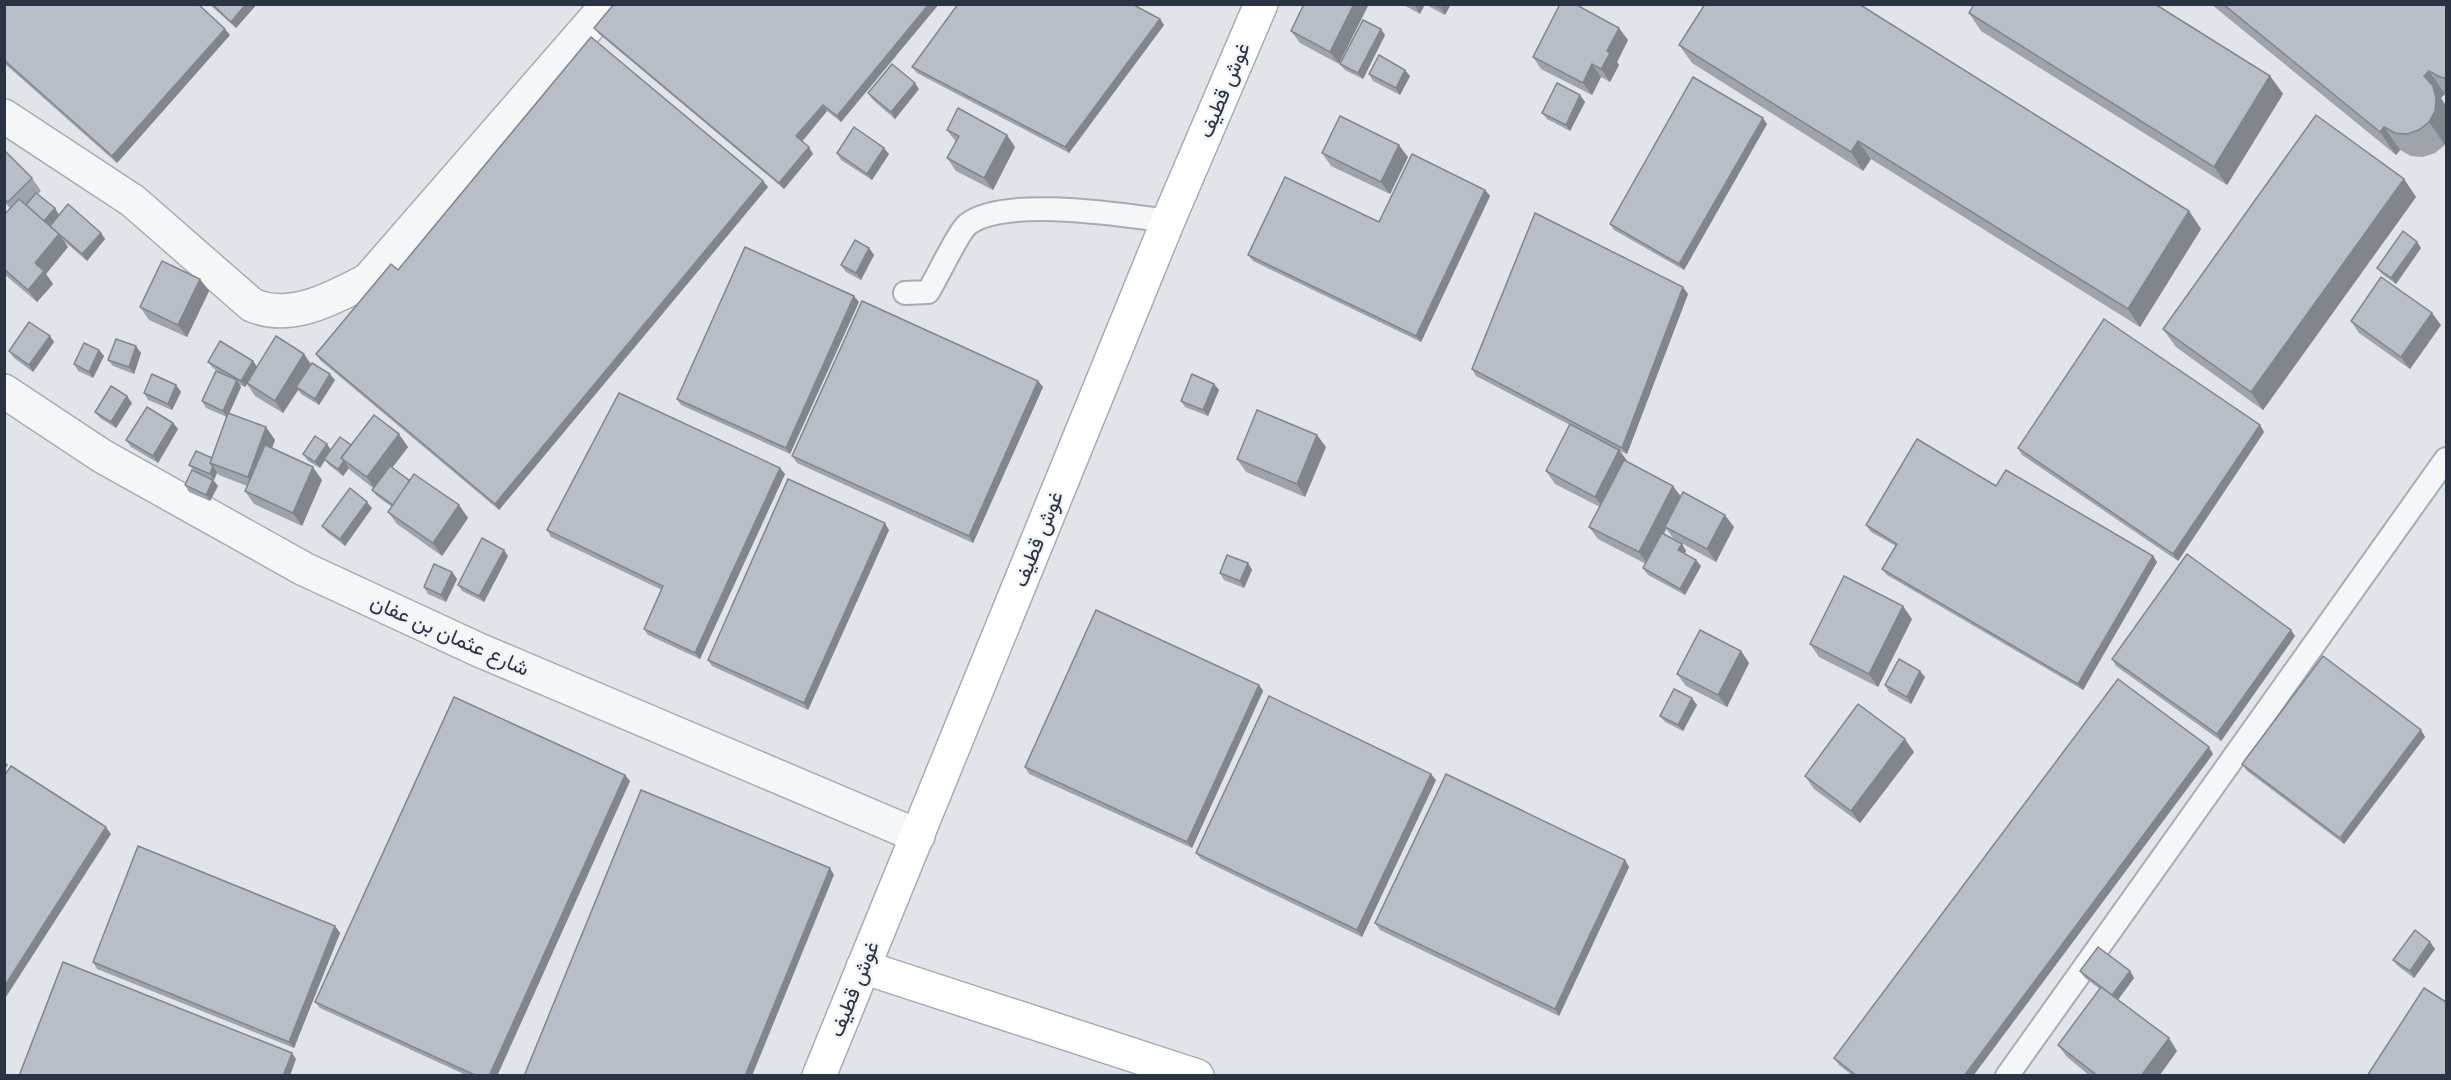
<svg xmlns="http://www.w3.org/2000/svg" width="2451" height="1080" font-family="Raleway,Vazirmatn,sans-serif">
  <rect width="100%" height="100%" fill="#e1e5ea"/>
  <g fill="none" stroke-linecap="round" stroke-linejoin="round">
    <!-- lane casing -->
    <g stroke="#a6acb5" stroke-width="26">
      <g id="lane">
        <path d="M905,293L928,292C937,278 958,232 968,224C1005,196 1122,215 1168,221"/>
        <path d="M2007,1076L2446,459"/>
      </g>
    </g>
    <!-- street casing -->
    <g stroke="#a6acb5" stroke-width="36">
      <g id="street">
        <path d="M4,116L133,201L252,305C291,322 333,298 368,280L608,4"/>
        <path d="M4,391L102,456L304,569L479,650L918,836"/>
      </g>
    </g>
    <!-- secondary casing -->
    <g stroke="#a6acb5" stroke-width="36">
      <g id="secondary">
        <path d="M863,967L1197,1076"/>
        <path d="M819,1076L1168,221L1261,4"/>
      </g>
    </g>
    <!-- lane -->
    <use href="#lane" stroke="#f4f6f8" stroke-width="22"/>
    <!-- street -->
    <use href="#street" stroke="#f4f6f8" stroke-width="33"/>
    <!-- secondary -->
    <use href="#secondary" stroke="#fff" stroke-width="33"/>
  </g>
  <!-- wall -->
  <g fill="#9ea3ac">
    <path d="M4,4L230,35L117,163L4,63Z"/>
    <path d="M209,4H257L236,28Z"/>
    <path d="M614,4H939L841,122L827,111L802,141L813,154L784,189L599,34L594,28Z"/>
    <path d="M1304,4L1339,64L1300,43L1291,31Z"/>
    <path d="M1402,4H1425L1420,14Z"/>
    <path d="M1428,4H1451L1445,15L1430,7Z"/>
    <path d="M2211,4H2446V95L2445,94L2441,98L2446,106V142L2445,145L2435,153L2423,157L2411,156L2400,150L2396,155Z"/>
    <path d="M1969,13L2270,76L2283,94L2227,185L1981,31Z"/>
    <path d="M1160,19L1164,25L1069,153L917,73L912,67Z"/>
    <path d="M1385,35L1363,79L1345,70L1340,64Z"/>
    <path d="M1628,40L1617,62L1619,65L1610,82L1601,77L1592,95L1541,69L1533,57Z"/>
    <path d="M1679,45L2189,211L2201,229L2140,327L1871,159L1863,171L1692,63Z"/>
    <path d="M1369,74L1410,76L1400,95L1373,81Z"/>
    <path d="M919,89L895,119L873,100L868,93Z"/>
    <path d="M1580,95L1585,102L1570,131L1547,119L1542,113Z"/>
    <path d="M1767,124L1684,270L1614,230L1610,224Z"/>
    <path d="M947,130L1015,147L993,190L956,171L947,158L956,142Z"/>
    <path d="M4,150L32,178L41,191L38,194L55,208L59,215L101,233L105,239L87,261L64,241L68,247L46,274L53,284L37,302L4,274V215L10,208L4,202Z"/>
    <path d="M837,153L889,154L872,180L841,160Z"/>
    <path d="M1322,153L1408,157L1390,194L1331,166Z"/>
    <path d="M2404,179L2416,197L2263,410L2176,347L2163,329Z"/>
    <path d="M763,181L768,187L499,510L320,360L316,354L398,270Z"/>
    <path d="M1485,190L1490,196L1421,342L1253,261L1248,255L1379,222Z"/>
    <path d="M869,248L874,255L861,280L846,272L841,265Z"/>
    <path d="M2421,248L2396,284L2382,274L2377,268Z"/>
    <path d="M209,291L187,337L149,320L140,307Z"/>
    <path d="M1688,294L1627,454L1620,451L1628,462L1681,497L1734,527L1716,562L1674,539L1666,529L1664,534L1682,544L1686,551L1685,554L1701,566L1685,595L1648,575L1643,568L1646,564L1598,539L1589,527L1600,507L1555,484L1546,471L1570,425L1476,376L1472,369Z"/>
    <path d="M859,302L790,454L681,405L677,399Z"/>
    <path d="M2351,321L2441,325L2410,369L2359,333Z"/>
    <path d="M50,336L54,342L33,372L14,358L9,351Z"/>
    <path d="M99,350L104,356L93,378L78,371L74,364Z"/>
    <path d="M141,353L134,374L113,366L108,360Z"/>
    <path d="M253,361L257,367L311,364L335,380L319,405L301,394L298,390L283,413L255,396L247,384L245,387L239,384L241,387L229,414L275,440L272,448L322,480L302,526L254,504L245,491L247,486L219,475L217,473L214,480H213L218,486L210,501L189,492L185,485L194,471L189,465L212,458L227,417L206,408L202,401L221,373L213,368L208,362Z"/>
    <path d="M1038,381L1043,387L973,543L797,463L792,456Z"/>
    <path d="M1214,384L1219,390L1208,416L1185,407L1181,401Z"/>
    <path d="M176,385L181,392L172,410L148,400L144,393Z"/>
    <path d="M132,403L116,428L100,418L95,412Z"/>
    <path d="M173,423L178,429L158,463L131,447L126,440Z"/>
    <path d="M2260,425L2264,432L2178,561L2022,455L2018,448Z"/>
    <path d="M351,445L408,447L392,468L410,481L459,505L468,518L442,556L397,524L388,512L392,507L377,496L372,490L373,488L350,470L349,468L343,476L329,465L325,460L320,468L308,461L303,454L331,450Z"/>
    <path d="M1326,447L1305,497L1246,472L1237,459Z"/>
    <path d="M785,474L700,659L648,635L644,629L662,590L551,537L547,530Z"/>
    <path d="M372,508L345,546L327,532L322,526Z"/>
    <path d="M1866,525L2153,556L2157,562L2083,690L1887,575L1882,569L1896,546L1871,532Z"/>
    <path d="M889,530L808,710L712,666L708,660Z"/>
    <path d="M508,556L484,602L462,591L458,585Z"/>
    <path d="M1248,563L1252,570L1244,588L1224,580L1220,573Z"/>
    <path d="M452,572L457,579L446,602L428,594L424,587Z"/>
    <path d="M1912,619L1878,687L1819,657L1810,644Z"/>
    <path d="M2295,636L2221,741L2116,666L2112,659Z"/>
    <path d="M1741,651L1749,663L1727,707L1686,686L1677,674Z"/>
    <path d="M1925,677L1911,704L1889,692L1885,685Z"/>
    <path d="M1259,685L1263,691L1192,848L1029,774L1025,767Z"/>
    <path d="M1697,705L1683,731L1665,722L1660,716Z"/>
    <path d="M2421,730L2425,737L2344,844L2247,771L2242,764Z"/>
    <path d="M1914,752L1860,823L1814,789L1805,776Z"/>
    <path d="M2213,754L1973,1076H1853L1839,1065L1834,1058Z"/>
    <path d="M1436,780L1362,937L1201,859L1196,853Z"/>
    <path d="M630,781L497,1076H468L320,1008L315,1002Z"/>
    <path d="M1625,860L1629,867L1559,1016L1380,930L1375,923Z"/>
    <path d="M335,926L340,933L294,1048L97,969L93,962Z"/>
    <path d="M2430,942L2435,949L2414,978L2398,966L2393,960Z"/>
    <path d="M2080,971H2130L2134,978L2118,1000L2177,1051L2159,1076H2090L2067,1057L2058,1045L2100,989L2085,978Z"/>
  </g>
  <!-- shaded-wall -->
  <g fill="#81858c">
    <path d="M246,4H257L236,28L231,22Z"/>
    <path d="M929,4H939L841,122L837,116Z"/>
    <path d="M1354,4H1369L1339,64L1330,52Z"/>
    <path d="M1414,4H1425L1420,14Z"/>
    <path d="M1443,4H1451L1445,15L1441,8Z"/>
    <path d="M1160,19L1164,25L1069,153L1065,147Z"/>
    <path d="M1619,28L1628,40L1617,62L1619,65L1610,82L1601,69L1607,51Z"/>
    <path d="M225,29L230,35L117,163L112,156Z"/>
    <path d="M1381,29L1385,35L1363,79L1358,73Z"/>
    <path d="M1592,64L1601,77L1592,95L1583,83Z"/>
    <path d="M1405,70L1410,76L1400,95L1396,88Z"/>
    <path d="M2429,71L2445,94L2441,98L2446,106V142L2445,145L2429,122L2424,76Z"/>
    <path d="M2270,76L2283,94L2227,185L2214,167Z"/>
    <path d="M915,83L919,89L895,119L891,112Z"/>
    <path d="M1580,95L1585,102L1570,131L1566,125Z"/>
    <path d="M823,105L827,111L801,143L796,136Z"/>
    <path d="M1763,118L1767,124L1684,270L1679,264Z"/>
    <path d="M2384,127L2400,150L2396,155L2380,132Z"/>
    <path d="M1007,135L1015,147L993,190L984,178Z"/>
    <path d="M1858,141L1871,159L1863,171L1851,152Z"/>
    <path d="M1399,145L1408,157L1390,194L1381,182Z"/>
    <path d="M809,147L813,154L784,189L779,183Z"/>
    <path d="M884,148L889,154L872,180L867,174Z"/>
    <path d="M2404,179L2416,197L2263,410L2251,392Z"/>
    <path d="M763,181L768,187L499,510L495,504Z"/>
    <path d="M1485,190L1490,196L1421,342L1416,336Z"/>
    <path d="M55,208L59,215L49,227L44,221Z"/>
    <path d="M2189,211L2201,229L2140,327L2128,309Z"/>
    <path d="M101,233L105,239L87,261L82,254Z"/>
    <path d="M59,234L68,247L46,274L53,284L37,302L28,290L35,263Z"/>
    <path d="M2417,242L2421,248L2396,284L2391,278Z"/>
    <path d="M869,248L874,255L861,280L856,273Z"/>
    <path d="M200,279L209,291L187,337L178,325Z"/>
    <path d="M1683,287L1688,294L1627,454L1622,448Z"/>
    <path d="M854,296L859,302L790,454L786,448Z"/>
    <path d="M2432,313L2441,325L2410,369L2401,357Z"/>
    <path d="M50,336L54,342L33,372L29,365Z"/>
    <path d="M136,346L141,353L134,374L129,367Z"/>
    <path d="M99,350L104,356L93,378L89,372Z"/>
    <path d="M304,354L313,367L296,387L298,390L283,413L275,401Z"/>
    <path d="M253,361L257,367L245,387L241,381Z"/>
    <path d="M330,374L335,380L319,405L315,399Z"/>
    <path d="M237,380L241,387L227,418L223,411Z"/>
    <path d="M1038,381L1043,387L973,543L969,536Z"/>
    <path d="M1214,384L1219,390L1208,416L1203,410Z"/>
    <path d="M176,385L181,392L172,410L168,404Z"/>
    <path d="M127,396L132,403L116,428L111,422Z"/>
    <path d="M173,423L178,429L158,463L153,456Z"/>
    <path d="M2260,425L2264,432L2178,561L2173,554Z"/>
    <path d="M266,427L275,440L256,489L248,477Z"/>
    <path d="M399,434L408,447L375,490L367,477Z"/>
    <path d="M1317,435L1326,447L1305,497L1297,484Z"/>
    <path d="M327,444L331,450L320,468L315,462Z"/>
    <path d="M1619,450L1628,462L1604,509L1595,497Z"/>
    <path d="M344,461L349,468L343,476L338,469Z"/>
    <path d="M213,466L217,473L214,480L210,474Z"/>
    <path d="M313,467L322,480L302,526L293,513Z"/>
    <path d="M780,468L785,474L700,659L695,653Z"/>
    <path d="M213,480L218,486L210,501L206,495Z"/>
    <path d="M1673,486L1682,498L1665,527L1666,529L1648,565L1639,552Z"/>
    <path d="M367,502L372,508L345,546L340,539Z"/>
    <path d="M459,505L468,518L442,556L433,543Z"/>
    <path d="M1725,515L1734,527L1716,562L1707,549Z"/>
    <path d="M885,523L889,530L808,710L804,703Z"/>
    <path d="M1682,544L1686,551L1683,557L1678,550Z"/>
    <path d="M504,550L508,556L484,602L479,596Z"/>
    <path d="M2153,556L2157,562L2083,690L2078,684Z"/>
    <path d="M1696,560L1701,566L1685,595L1680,589Z"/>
    <path d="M1248,563L1252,570L1244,588L1240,581Z"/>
    <path d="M452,572L457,579L446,602L441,595Z"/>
    <path d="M1903,606L1912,619L1878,687L1869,674Z"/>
    <path d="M2291,630L2295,636L2221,741L2217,734Z"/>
    <path d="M1741,651L1749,663L1727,707L1718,695Z"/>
    <path d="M1920,671L1925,677L1911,704L1907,697Z"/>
    <path d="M1259,685L1263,691L1192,848L1187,842Z"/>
    <path d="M1692,698L1697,705L1683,731L1678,725Z"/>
    <path d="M2421,730L2425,737L2344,844L2340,838Z"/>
    <path d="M1905,739L1914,752L1860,823L1851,811Z"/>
    <path d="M2209,747L2213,754L1973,1076H1964Z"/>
    <path d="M4,761L8,765L4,770Z"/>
    <path d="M1431,774L1436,780L1362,937L1357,930Z"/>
    <path d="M625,775L630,781L497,1076H489Z"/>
    <path d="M106,827L111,834L4,1000V987Z"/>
    <path d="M1625,860L1629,867L1559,1016L1555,1009Z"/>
    <path d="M830,868L834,875L752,1076H745Z"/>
    <path d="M335,926L340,933L294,1048L289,1042Z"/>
    <path d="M2430,942L2435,949L2414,978L2410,971Z"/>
    <path d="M2130,971L2134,978L2116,1002L2112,995Z"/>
    <path d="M2169,1038L2177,1051L2159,1076H2141Z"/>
    <path d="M292,1053L296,1059L290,1076H283Z"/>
  </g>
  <!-- building -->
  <g fill="#b8bec8" stroke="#81858c" stroke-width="1.5">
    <path d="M4,4H198L225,29L112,156L4,60Z"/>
    <path d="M212,4H246L231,22Z"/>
    <path d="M614,4H929L837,116L823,105L796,136L809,147L779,183L594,28Z"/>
    <path d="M958,4H1132L1160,19L1065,147L912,67Z"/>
    <path d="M1304,4H1354L1330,52L1291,31Z"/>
    <path d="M1433,4H1443L1441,8Z"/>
    <path d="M1560,4H1575L1619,28L1607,51L1610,53L1601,69L1592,64L1583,83L1533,57Z"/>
    <path d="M1705,4H1859L2189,211L2128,309L1858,141L1851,152L1679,45Z"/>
    <path d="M1974,4H2155L2270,76L2214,167L1969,13Z"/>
    <path d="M2223,4H2446V78L2440,77L2429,71L2424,76L2433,86L2436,98L2435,111L2429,122L2419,130L2407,134L2395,133L2384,127L2380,132Z"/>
    <path d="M1363,20L1381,29L1358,73L1340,64Z"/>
    <path d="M591,37L763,181L495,504L316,354L391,264L398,270Z"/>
    <path d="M1379,55L1405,70L1396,88L1369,74Z"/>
    <path d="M892,64L915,83L891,112L868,93Z"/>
    <path d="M1693,77L1763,118L1679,264L1610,224Z"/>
    <path d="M1557,83L1580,95L1566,125L1542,113Z"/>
    <path d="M958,108L1007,135L984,178L947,158L959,136L947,130Z"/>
    <path d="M2316,115L2404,179L2251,392L2163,329Z"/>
    <path d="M1340,116L1399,145L1381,182L1322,153Z"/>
    <path d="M854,127L884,148L867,174L837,153Z"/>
    <path d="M4,150L32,178L8,202L4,199Z"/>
    <path d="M1412,154L1485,190L1416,336L1248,255L1285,177L1379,222Z"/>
    <path d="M36,193L55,208L44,221L26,205Z"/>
    <path d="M19,199L59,234L35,263L44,271L28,290L4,269V215Z"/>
    <path d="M68,204L101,233L82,254L50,226Z"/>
    <path d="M1535,213L1683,287L1622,448L1472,369Z"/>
    <path d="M2403,231L2417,242L2391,278L2377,268Z"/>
    <path d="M855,240L869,248L856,273L841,265Z"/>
    <path d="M745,247L854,296L786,448L677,399Z"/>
    <path d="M162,261L200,279L178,325L140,307Z"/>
    <path d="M2381,277L2432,313L2401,357L2351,321Z"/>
    <path d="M862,301L1038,381L969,536L792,456Z"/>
    <path d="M2104,319L2260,425L2173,554L2018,448Z"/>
    <path d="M29,322L50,336L29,365L9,351Z"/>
    <path d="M276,336L304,354L275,401L247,383Z"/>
    <path d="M116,339L136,346L129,367L108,360Z"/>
    <path d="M220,341L253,361L241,381L208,362Z"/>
    <path d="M84,343L99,350L89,372L74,364Z"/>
    <path d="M312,363L330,374L315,399L296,387Z"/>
    <path d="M216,371L237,380L223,411L202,401Z"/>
    <path d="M152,374L176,385L168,404L144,393Z"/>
    <path d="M1192,374L1214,384L1203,410L1181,401Z"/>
    <path d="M111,386L127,396L111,422L95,412Z"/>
    <path d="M619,393L780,468L695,653L644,629L663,586L547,530Z"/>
    <path d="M147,407L173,423L153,456L126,440Z"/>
    <path d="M1257,410L1317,435L1297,484L1237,459Z"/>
    <path d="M228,413L266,427L248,477L210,463Z"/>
    <path d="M374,415L399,434L367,477L341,458Z"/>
    <path d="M1570,424L1619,450L1595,497L1546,471Z"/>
    <path d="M315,436L327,444L315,462L303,454Z"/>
    <path d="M340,437L351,445L341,458L344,461L338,469L324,459Z"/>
    <path d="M1917,439L1996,486L2006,470L2153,556L2078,684L1882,569L1897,544L1866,525Z"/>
    <path d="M265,445L313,467L293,513L245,491Z"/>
    <path d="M196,451L212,458L210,463L213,466L210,474L189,465Z"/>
    <path d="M1624,460L1673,486L1639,552L1589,527Z"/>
    <path d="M390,466L410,481L393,505L372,490Z"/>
    <path d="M192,470L213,480L206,495L185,485Z"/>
    <path d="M414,474L459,505L433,543L388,512Z"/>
    <path d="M788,479L885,523L804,703L708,660Z"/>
    <path d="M350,488L367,502L340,539L322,526Z"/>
    <path d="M1683,492L1725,515L1707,549L1665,527Z"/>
    <path d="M1662,533L1682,544L1678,550L1696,560L1680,589L1643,568Z"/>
    <path d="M482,538L504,550L479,596L458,585Z"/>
    <path d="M2187,554L2291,630L2217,734L2112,659Z"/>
    <path d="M1227,555L1248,563L1240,581L1220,573Z"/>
    <path d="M434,564L452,572L441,595L424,587Z"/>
    <path d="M1844,576L1903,606L1869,674L1810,644Z"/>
    <path d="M1096,610L1259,685L1187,842L1025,767Z"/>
    <path d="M1700,630L1741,651L1718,695L1677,674Z"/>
    <path d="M2323,656L2421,730L2340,838L2242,764Z"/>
    <path d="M1899,659L1920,671L1907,697L1885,685Z"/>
    <path d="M2118,679L2209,747L1964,1076H1857L1834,1058Z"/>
    <path d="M1674,689L1692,698L1678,725L1660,716Z"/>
    <path d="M1269,696L1431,774L1357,930L1196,853Z"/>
    <path d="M454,697L625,775L489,1076H477L315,1002Z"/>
    <path d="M1858,704L1905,739L1851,811L1805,776Z"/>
    <path d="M11,766L106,827L4,987V776Z"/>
    <path d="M1446,774L1625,860L1555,1009L1375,923Z"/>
    <path d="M641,790L830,868L745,1076H524Z"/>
    <path d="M138,846L335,926L289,1042L93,962Z"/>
    <path d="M2415,930L2430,942L2410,971L2393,960Z"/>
    <path d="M2098,947L2130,971L2112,995L2080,971Z"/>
    <path d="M63,962L292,1053L283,1076H19Z"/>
    <path d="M2101,987L2169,1038L2141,1076H2098L2058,1045Z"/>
    <path d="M2424,988L2446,1002V1076H2367Z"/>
  </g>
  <g text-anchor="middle" stroke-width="4.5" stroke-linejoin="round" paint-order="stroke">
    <!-- street labels -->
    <g font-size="21" fill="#293343" stroke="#f1f4f8">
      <text transform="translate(1224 90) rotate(-67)" y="7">غوش قطيف</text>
      <text transform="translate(1038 539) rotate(-68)" y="7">غوش قطيف</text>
      <text transform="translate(450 635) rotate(24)" y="7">شارع عثمان بن عفان</text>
      <text transform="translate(854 989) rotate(-68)" y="7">غوش قطيف</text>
    </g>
  </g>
  <!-- border -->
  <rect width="2451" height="1080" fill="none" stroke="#293343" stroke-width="12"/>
</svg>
